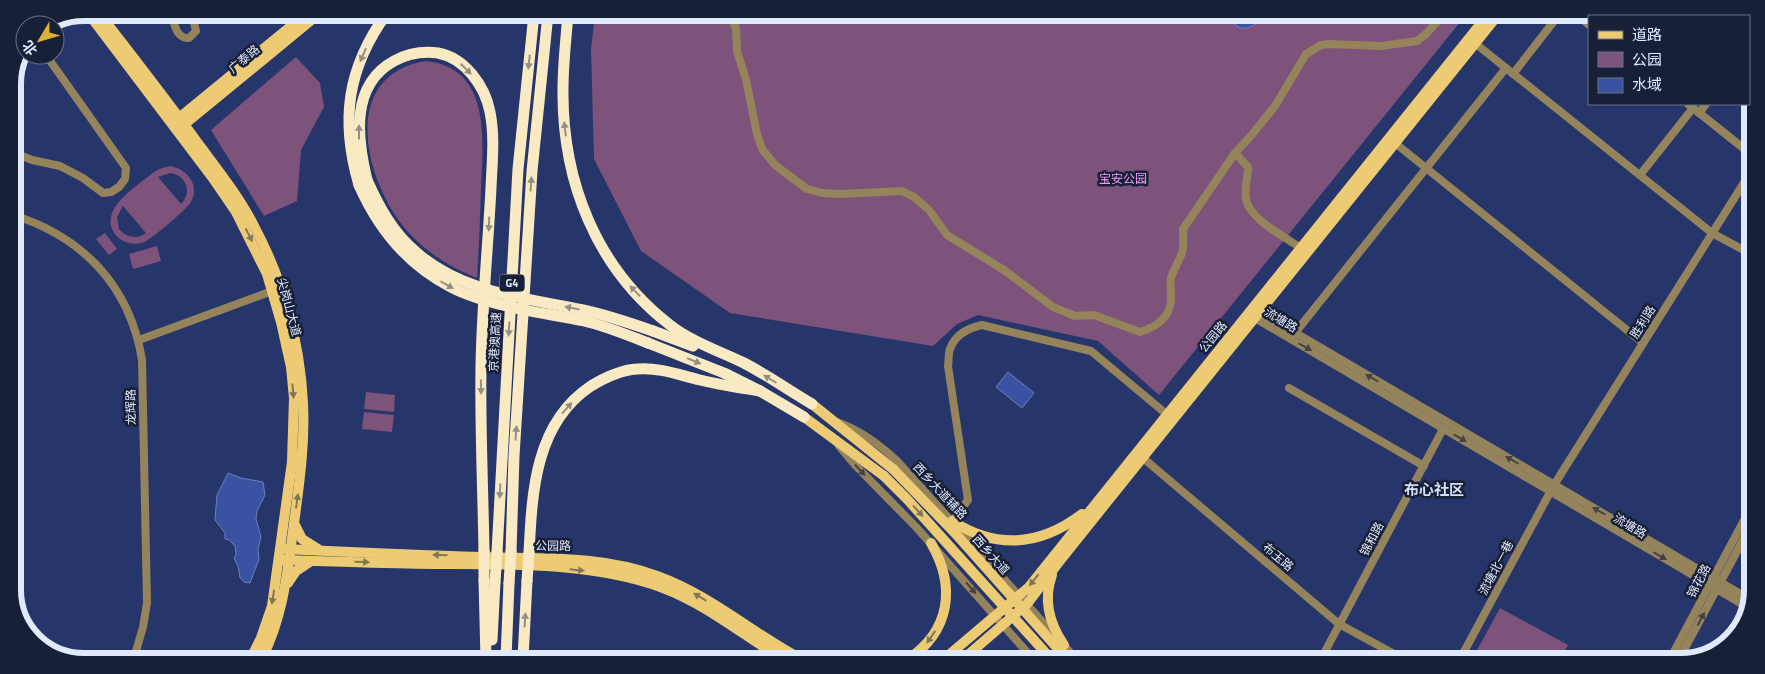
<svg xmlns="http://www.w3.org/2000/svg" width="1765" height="674" font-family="'Titillium Web','Noto Sans SC',sans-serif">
  <rect width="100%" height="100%" fill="#26366b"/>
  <!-- green -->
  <g fill="#7d527b" fill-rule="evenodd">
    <path d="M595,14L1465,16L1159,395L1098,341L978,315L957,324L933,346L730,313L641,251L594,159L591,49Z"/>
    <path d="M296,57L320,83L324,107L301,150L297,201L264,216L211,130Z"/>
    <path d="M426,61C492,68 483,141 481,189C480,219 479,248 477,278C451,268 427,253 408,232C365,184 337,75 426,61Z"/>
    <path d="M170,166C188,169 200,186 191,202C186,210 153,238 144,242C139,244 134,244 129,243C121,241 115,236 112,229C103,205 139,185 154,172L159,169ZM170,173C186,175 193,192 181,204L158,177ZM123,206L146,233L145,234C136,239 127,238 119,229L117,217Z"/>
    <path d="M105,233L117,249L109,255L96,239Z"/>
    <path d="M157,246L161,261L133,269L129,254Z"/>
    <path d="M366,392L395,395L394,412L364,409Z"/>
    <path d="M364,412L394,415L392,432L362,429Z"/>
    <path d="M1500,608L1568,645L1559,661H1471Z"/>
  </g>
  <!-- water -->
  <g fill="#3a52a1" stroke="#6c7fbd">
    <path d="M1228,15H1274L1270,21L1258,23L1247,28H1240L1234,24Z"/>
    <path d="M1008,372L1034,393L1022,408L996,387Z"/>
    <path d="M228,473L241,478L263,482L265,495L257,511L256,519L261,537L258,549L259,559L250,583L244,582L240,578L238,566L234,558L236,554L235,546L229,540L225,539V533L215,520L217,495Z"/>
  </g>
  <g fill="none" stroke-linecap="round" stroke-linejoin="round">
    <!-- minor -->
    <g stroke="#94835b" stroke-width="8">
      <path d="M171,13C174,23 176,39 189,38L196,31L194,22L179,13"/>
      <path d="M726,14L732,20L736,28L737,51L746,80L757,134L762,149L775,165L807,189L822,193L841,194L902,191L914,197L929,210L947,235L1004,270L1053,307L1075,316L1094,315L1140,332C1157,327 1172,316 1171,297C1171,291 1170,284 1171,278C1174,269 1179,261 1182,253C1184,245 1183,237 1183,229L1235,153L1250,137L1275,106L1306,54L1321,45L1329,44L1381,46L1417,41L1426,34L1442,16"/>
      <path d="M1578,16L1589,25"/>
      <path d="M1471,40L1712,233L1751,254"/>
      <path d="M1513,74L1558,16"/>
      <path d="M1688,104L1752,155"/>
      <path d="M1699,113L1706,104"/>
      <path d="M13,140L17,149L13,155"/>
      <path d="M1395,143L1643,343"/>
      <path d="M15,153L32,160L60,166L83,178L103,193L111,192L119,187L125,179L126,168L46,55"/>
      <path d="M1235,153L1248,167C1248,177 1244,189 1246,199C1249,219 1285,237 1301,248"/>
      <path d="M1640,175L1693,108"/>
      <path d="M13,215C83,237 130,286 142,360L147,603L143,627L134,658"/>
      <path d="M1255,311L1260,312L1749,599"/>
      <path d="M1253,314L1255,318L1265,324L1749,608"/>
      <path d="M1295,333L1506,68"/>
      <path d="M139,340L275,290"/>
      <path d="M1289,388L1424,466"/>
      <path d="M837,422C860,430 879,444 897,461L1077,660"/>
      <path d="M839,446L855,465L916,527L1034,660"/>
      <path d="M1143,458L1339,624L1407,661"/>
      <path d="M952,521L968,500L948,366C949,361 948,354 950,349C955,335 968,328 982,325L1091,351L1170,417"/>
      <path d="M1320,661L1443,429"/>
      <path d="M1459,661L1554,485L1752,170"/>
      <path d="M1669,661L1749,511"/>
      <path d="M1678,661L1749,529"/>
    </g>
    <!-- major -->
    <g stroke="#edcb75" stroke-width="10">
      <path d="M88,13L212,177L236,212L267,274L281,322L291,367L294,398L292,462L272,606L261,638L251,658"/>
      <path d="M99,13C132,56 165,98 197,142C217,169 239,196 254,226C283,280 300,342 303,403C305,441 300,478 295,516C288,565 285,613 262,658"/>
      <path d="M174,122L307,13"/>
      <path d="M180,128L320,13"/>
      <path d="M812,404L893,469"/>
      <path d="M804,417L884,476"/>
      <path d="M952,521C997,550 1040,546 1082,514"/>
      <path d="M295,525L302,539L318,549"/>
      <path d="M285,549C350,552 416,555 481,557C541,559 601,555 657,576C710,595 752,633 801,659"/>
      <path d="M282,560C333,561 383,564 434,564C506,564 594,562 663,588C706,604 744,636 783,659"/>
      <path d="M1052,575C1043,600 1049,623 1064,645"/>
      <path d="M288,583L296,571L311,561"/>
      <path d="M907,660C951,631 956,586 931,543"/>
      <path d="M943,660L1029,587L1487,16"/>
      <path d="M962,660L1027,604L1062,558L1497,16"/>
    </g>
    <!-- highway -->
    <g stroke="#faeac4" stroke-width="11">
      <path d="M568,14C566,39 563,64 563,89C562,181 596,268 670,325C692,342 719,351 744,363C767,375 790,391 812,404"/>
      <path d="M367,180C357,139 350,85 394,61C407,54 422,51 438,53C465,58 485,86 490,112C495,137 492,163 491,188C488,247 482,306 481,366C480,427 483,490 484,551"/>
      <path d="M359,185C340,120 347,68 387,13"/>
      <path d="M653,331L693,346"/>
      <path d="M648,343L724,373L760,391L804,417"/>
      <path d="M497,552L518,169L534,14"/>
      <path d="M511,552L514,456L532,171L548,14"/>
      <path d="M529,553C532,492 535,423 591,386C604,378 621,370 637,369C659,367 679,375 700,380C720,385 740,388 760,391"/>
      <path d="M484,580L486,659"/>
      <path d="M492,640L495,582"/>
      <path d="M506,659L509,583"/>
      <path d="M523,659L527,581"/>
    </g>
    <!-- major-bridge -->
    <g stroke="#edcb75" stroke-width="10">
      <path d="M893,469L955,533L1068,660"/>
      <path d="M884,476L907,499L1052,660"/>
    </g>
    <!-- highway-bridge -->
    <g stroke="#faeac4" stroke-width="11">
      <path d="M367,180C379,207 393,233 416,252C462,293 526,298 583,310C607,315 630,323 653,331"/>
      <path d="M359,185C378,228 408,265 451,287C472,298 497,304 520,309C541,314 563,316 584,321C606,326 627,335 648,343"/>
      <path d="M484,551V580"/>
      <path d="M527,581L529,553"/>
      <path d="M495,582L497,552"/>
      <path d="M509,583L511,552"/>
    </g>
  </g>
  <!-- one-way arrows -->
  <defs><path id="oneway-solid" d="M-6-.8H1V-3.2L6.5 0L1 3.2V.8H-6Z" transform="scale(1.25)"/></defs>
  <g fill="#948f85">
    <use href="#oneway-solid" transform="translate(363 55) rotate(113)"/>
    <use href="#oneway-solid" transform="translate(529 62) rotate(96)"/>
    <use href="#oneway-solid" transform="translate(466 69) rotate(45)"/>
    <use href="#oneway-solid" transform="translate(565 129) rotate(-97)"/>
    <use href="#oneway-solid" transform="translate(359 132) rotate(-90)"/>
    <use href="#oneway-solid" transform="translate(531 184) rotate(-86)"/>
    <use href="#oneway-solid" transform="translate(489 224) rotate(92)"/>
    <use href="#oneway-solid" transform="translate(447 285) rotate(30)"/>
    <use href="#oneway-solid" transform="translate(635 291) rotate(-134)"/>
    <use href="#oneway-solid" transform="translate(572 308) rotate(-169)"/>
    <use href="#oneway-solid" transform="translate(509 329) rotate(93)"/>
    <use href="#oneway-solid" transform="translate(694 361) rotate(22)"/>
    <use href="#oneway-solid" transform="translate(770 379) rotate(-149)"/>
    <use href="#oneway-solid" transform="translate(481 387) rotate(89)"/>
    <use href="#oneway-solid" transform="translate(567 408) rotate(-48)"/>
    <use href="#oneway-solid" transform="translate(516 433) rotate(-86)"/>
    <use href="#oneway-solid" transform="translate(500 491) rotate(93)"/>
    <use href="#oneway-solid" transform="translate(525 620) rotate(-87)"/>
  </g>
  <g fill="#827656">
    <use href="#oneway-solid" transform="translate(249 235) rotate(63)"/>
    <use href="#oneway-solid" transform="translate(293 391) rotate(85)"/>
    <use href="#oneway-solid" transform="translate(297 501) rotate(-82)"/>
    <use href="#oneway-solid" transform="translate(918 511) rotate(48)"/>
    <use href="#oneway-solid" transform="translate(440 555) rotate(-178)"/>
    <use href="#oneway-solid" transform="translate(362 562) rotate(2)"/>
    <use href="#oneway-solid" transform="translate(577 570) rotate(6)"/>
    <use href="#oneway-solid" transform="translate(1034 580) rotate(129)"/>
    <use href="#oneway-solid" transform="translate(273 597) rotate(99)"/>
    <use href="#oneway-solid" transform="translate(700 597) rotate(-149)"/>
    <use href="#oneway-solid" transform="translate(931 637) rotate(125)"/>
  </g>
  <g fill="#434344">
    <use href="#oneway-solid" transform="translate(1305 347) rotate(30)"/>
    <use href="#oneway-solid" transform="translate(1372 378) rotate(-150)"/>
    <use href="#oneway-solid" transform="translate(1460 438) rotate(30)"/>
    <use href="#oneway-solid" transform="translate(1512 460) rotate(-150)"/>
    <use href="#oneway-solid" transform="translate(860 470) rotate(47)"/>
    <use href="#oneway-solid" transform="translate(1599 511) rotate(-150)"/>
    <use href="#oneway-solid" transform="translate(1660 556) rotate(30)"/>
    <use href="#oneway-solid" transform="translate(971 588) rotate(49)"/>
    <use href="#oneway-solid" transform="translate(1701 619) rotate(-62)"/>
  </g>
  <g text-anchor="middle" stroke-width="5" stroke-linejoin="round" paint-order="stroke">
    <!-- shield labels -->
    <rect fill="#182038" stroke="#a5adc2" stroke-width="1" x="499.5" y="274.5" width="25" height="17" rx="4"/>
    <g font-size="11" font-weight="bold" fill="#e1e9fd">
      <text x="512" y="287">G4</text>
    </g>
    <!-- street labels -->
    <g font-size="12" fill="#e1e9fd" stroke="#182038">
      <text transform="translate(244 59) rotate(-40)" y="4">广泰路</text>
      <text transform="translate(289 307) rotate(75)" y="4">尖岗山大道</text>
      <text transform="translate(1281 320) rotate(31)" y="4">流塘路</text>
      <text transform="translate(1643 322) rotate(-58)" y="4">胜利路</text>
      <text transform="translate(1213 337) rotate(-51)" y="4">公园路</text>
      <text transform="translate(495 342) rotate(-87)" y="4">京港澳高速</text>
      <text transform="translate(131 407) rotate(-91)" y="4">龙辉路</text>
      <text transform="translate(940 491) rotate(47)" y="4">西乡大道辅路</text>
      <text transform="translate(1630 526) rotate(31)" y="4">流塘路</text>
      <text transform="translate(1372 539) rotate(-62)" y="4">锦和路</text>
      <text transform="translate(553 546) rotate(1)" y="4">公园路</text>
      <text transform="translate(991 555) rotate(48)" y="4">西乡大道</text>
      <text transform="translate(1278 557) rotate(40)" y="4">布玉路</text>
      <text transform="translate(1496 568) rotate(-62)" y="4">流塘北一巷</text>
      <text transform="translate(1699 581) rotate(-62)" y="4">锦花路</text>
    </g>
    <!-- park labels -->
    <g font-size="12" fill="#fb9bf7" stroke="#182038">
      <text x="1123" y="183">宝安公园</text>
    </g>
    <!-- quarter labels -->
    <g font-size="15" font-weight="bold" fill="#d3def8" stroke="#182038">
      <text x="1434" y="495">布心社区</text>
    </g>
  </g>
  <!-- crop -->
  <path d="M0 0H1765V674H0ZM84 21H1681A63 63 0 0 1 1744 84V590A63 63 0 0 1 1681 653H84A63 63 0 0 1 21 590V84A63 63 0 0 1 84 21Z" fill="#182038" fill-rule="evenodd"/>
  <path fill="none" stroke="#e1e9fd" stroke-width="6" d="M84 21H1681A63 63 0 0 1 1744 84V590A63 63 0 0 1 1681 653H84A63 63 0 0 1 21 590V84A63 63 0 0 1 84 21Z"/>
  <!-- legend -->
  <rect x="1588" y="15" width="162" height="90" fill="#182038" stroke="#687087"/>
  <rect x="1598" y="31" width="25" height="8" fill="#edcb75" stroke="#687087"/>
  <text x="1632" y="40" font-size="15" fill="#e1e9fd">道路</text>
  <rect x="1598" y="52" width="25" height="15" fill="#7d527b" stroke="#687087"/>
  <text x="1632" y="65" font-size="15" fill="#e1e9fd">公园</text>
  <rect x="1598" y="78" width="25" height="15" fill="#3a52a1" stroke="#687087"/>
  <text x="1632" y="90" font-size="15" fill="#e1e9fd">水域</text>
  <!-- north arrow -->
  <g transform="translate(40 40) rotate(232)"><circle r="24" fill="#182038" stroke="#687087"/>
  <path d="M0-4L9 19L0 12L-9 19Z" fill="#ddb133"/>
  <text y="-8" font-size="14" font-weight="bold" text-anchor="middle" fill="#e1e9fd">北</text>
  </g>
</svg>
